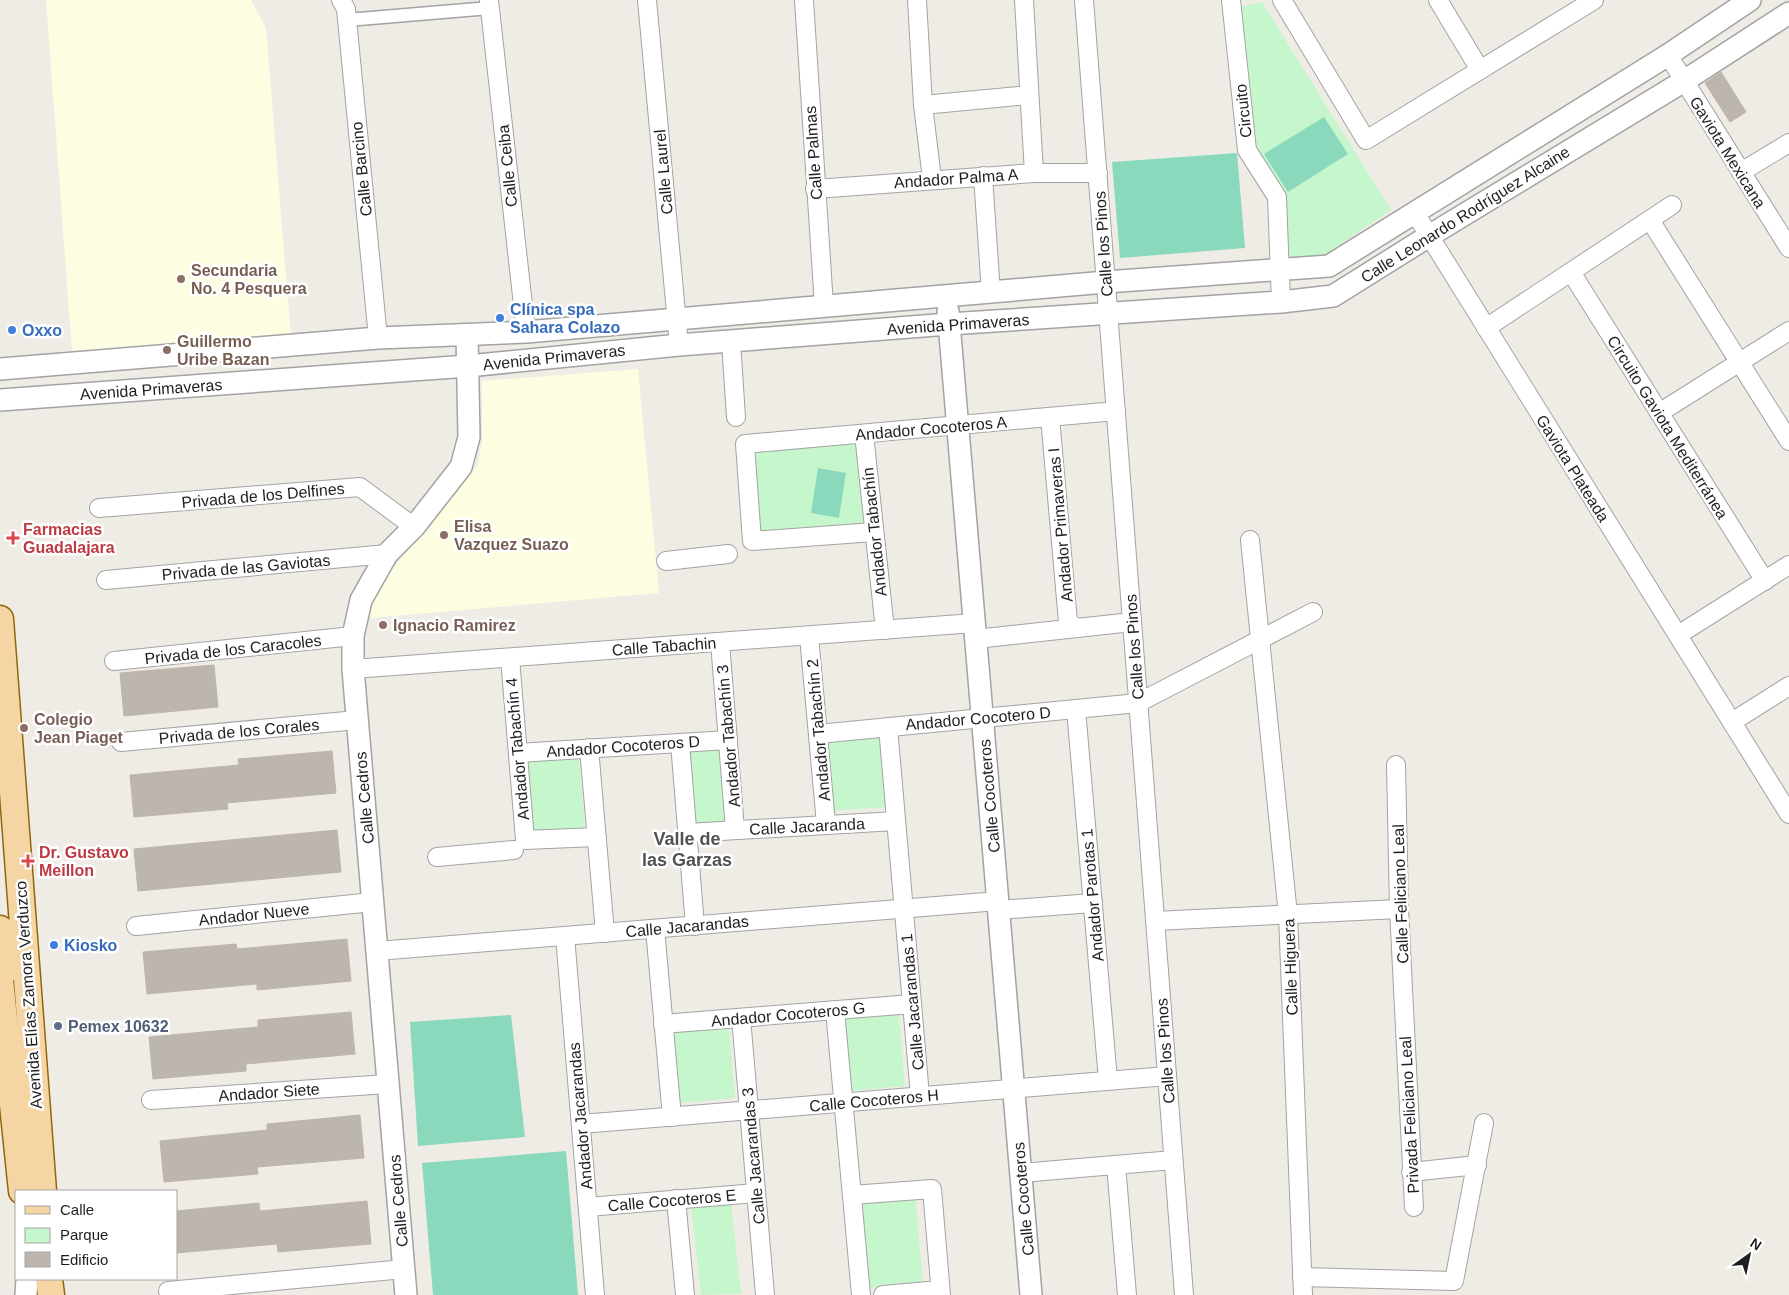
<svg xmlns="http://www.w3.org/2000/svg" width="1789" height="1295" font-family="Arial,sans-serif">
  <rect width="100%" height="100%" fill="#efece6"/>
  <!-- education -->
  <g fill="#fcfde1">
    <path d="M46,0H251L266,28L291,337L72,352Z"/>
    <path d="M638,369L659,593L371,618L372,605L381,583L478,465L482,441V381Z"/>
  </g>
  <!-- park -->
  <g fill="#c6f6cb">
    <path d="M1262,2L1391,210L1324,255L1288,259L1287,198L1255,151L1239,7Z"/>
    <path d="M858,440L865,524L759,531L753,447Z"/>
    <path d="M881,734L887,807L832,811L826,739Z"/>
    <path d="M722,744L728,821L692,824L686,747Z"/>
    <path d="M579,756L585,828L530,832L524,760Z"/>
    <path d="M899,1014L905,1086L851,1091L845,1018Z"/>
    <path d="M729,1026L735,1098L680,1103L674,1030Z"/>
    <path d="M915,1194L923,1284L868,1289L860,1199Z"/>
    <path d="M731,1203L741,1294L701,1295L691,1207Z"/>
  </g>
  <!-- pitch -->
  <g fill="#8ad9bc">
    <path d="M1324,117L1348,154L1288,192L1264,154Z"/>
    <path d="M1237,153L1245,248L1120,258L1112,162Z"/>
    <path d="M818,468L846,473L839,518L811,513Z"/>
    <path d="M511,1015L525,1137L418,1146L410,1022Z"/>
    <path d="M566,1151L578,1295H433L422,1163Z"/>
  </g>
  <!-- building -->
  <g fill="#bcb6af" stroke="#c0b4a9">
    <path d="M1721,72L1746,112L1730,122L1705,83Z"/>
    <path d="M214,665L218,707L124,716L120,673Z"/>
    <path d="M332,751L336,793L227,803L228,809L134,817L130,775L239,765L238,759Z"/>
    <path d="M337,830L341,872L138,891L134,849Z"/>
    <path d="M347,939L351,981L257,990V984L147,994L143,952L236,944L237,949Z"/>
    <path d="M351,1012L355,1054L246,1064V1071L153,1079L149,1037L258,1027V1020Z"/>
    <path d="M360,1115L364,1158L257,1167L258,1174L164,1182L160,1141L267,1130V1124Z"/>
    <path d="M367,1201L371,1244L278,1252L277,1244L176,1253V1211L259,1203L260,1211Z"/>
  </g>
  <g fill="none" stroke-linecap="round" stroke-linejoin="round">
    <!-- pedestrian casing -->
    <g stroke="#a3a3a3" stroke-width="15">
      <path id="pedestrian" d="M347,20L490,8"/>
    </g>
    <!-- minor casing -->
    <g stroke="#a3a3a3" stroke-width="20">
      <g id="minor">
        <path d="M341,0L346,9L378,338"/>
        <path d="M489,0L526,332"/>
        <path d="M647,0L679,345"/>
        <path d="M804,0L824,306"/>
        <path d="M917,0L923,105L932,179"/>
        <path d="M1024,0L1034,173"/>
        <path d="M1084,0L1184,1295"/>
        <path d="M1231,0L1247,150L1277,197L1281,302"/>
        <path d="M1282,0L1366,140L1594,0"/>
        <path d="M1438,0L1480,70"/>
        <path d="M1668,55L1789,248"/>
        <path d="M923,105L1029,95"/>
        <path d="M1741,172L1789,143"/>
        <path d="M983,176L991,293"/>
        <path d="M815,189L1034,173H1098"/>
        <path d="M1415,213L1789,814"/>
        <path d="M1650,220L1789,441"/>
        <path d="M1571,272L1765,581"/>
        <path d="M1486,328L1672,205"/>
        <path d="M731,342L736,417"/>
        <path d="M1659,413L1789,331"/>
        <path d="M1050,417L1068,622L1077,628"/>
        <path d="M864,434L885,630"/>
        <path d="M99,508L360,487L414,527"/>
        <path d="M874,532L752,541L745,444L1116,411"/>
        <path d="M1250,540L1288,915L1303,1295"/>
        <path d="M666,561L728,554"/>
        <path d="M106,580L387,554"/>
        <path d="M1678,635L1789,565"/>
        <path d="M809,636L826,824"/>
        <path d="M976,639L1132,622"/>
        <path d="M720,642L735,830"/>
        <path d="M510,658L525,840L597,837"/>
        <path d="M114,661L353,636"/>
        <path d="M353,669L974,623"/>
        <path d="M1076,709L1108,1080"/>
        <path d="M1732,722L1789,686"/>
        <path d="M888,727L920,1096"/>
        <path d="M818,734L1138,703L1313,612"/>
        <path d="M121,742L357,720"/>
        <path d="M680,743L695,926"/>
        <path d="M589,748L605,933"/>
        <path d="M518,753L728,740"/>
        <path d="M1396,765L1399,909L1414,1207"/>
        <path d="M687,833L896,821"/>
        <path d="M437,857L514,850"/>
        <path d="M999,910L1093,903"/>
        <path d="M1155,921L1399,909"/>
        <path d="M136,926L373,902"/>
        <path d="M655,929L672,1117"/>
        <path d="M565,936L595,1295"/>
        <path d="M377,951L998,901"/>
        <path d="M835,1010L861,1295"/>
        <path d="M741,1018L765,1295"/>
        <path d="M663,1024L912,1004"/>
        <path d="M151,1100L388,1084"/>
        <path d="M581,1124L1167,1076"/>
        <path d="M1116,1165L1127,1295"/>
        <path d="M1411,1172L1477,1165"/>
        <path d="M1021,1173L1173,1160"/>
        <path d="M852,1195L932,1189L941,1295"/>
        <path d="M676,1199L685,1295"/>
        <path d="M588,1207L756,1193"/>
        <path d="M1302,1277L1454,1281L1484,1123"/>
        <path d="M168,1291L404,1269"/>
        <path d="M883,1295L940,1290"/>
      </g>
    </g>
    <!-- tertiary casing -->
    <g stroke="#a3a3a3" stroke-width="24">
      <g id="tertiary">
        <path d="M948,311L1031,1295"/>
        <path d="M0,369L378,338L526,332L1106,282L1329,266L1668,55L1750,0"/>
        <path d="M0,400L468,366L679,345L949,324L1281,302L1333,296L1429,236L1684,81L1789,13"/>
        <path d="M26,1295L27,1279"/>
        <path d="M406,1295L353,669V636L361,600L387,554L414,527L461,467L469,437L467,335"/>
      </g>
    </g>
    <!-- primary casing -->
    <g stroke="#90670a" stroke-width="29">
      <g id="primary">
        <path d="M0,619L43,1191"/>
        <path d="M0,929L8,937L12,967"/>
        <path d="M0,980L22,1191"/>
        <path d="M49,1279L51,1295"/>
      </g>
    </g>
    <!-- pedestrian -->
    <use href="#pedestrian" stroke="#fff" stroke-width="12"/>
    <!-- minor -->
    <use href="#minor" stroke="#fff" stroke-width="18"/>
    <!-- tertiary -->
    <use href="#tertiary" stroke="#fff" stroke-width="21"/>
    <!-- primary -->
    <use href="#primary" stroke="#f6d5a5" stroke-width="26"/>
  </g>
  <!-- markers -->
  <g fill="#8d6e63" stroke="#fff" stroke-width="2">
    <circle cx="181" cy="279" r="5"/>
    <circle cx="167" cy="350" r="5"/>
    <circle cx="444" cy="535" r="5"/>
    <circle cx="383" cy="625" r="5"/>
    <circle cx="24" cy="728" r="5"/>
  </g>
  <g fill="#3f7fe0" stroke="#fff" stroke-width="2">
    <circle cx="500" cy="318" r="5"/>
    <circle cx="12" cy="330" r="5"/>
    <circle cx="54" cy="945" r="5"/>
  </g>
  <g fill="#e0444e" stroke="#fff" stroke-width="2">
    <path d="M10.5 530.5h5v5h5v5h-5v5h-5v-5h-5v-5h5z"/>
    <path d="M25.5 853.5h5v5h5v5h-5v5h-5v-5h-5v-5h5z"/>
  </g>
  <circle fill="#5c6f8a" stroke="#fff" stroke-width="2" cx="58" cy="1026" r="5"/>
  <g text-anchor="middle" stroke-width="5" stroke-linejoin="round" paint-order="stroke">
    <!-- street labels -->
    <g font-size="16" fill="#1f1f1f" stroke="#fff">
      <text transform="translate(1243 111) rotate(-96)" y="6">Circuito</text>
      <text transform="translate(1728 152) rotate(58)" y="6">Gaviota Mexicana</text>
      <text transform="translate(813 153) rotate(-94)" y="6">Calle Palmas</text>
      <text transform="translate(507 166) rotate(-96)" y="6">Calle Ceiba</text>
      <text transform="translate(361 169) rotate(-96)" y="6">Calle Barcino</text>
      <text transform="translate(663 172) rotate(-95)" y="6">Calle Laurel</text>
      <text transform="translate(956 178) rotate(-4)" y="6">Andador Palma A</text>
      <text transform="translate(1465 214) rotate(-32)" y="6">Calle Leonardo Rodríguez Alcaine</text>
      <text transform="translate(1103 244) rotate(-94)" y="6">Calle los Pinos</text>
      <text transform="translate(958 324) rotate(-4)" y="6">Avenida Primaveras</text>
      <text transform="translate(554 357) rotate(-6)" y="6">Avenida Primaveras</text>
      <text transform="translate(151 389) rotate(-4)" y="6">Avenida Primaveras</text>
      <text transform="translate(1668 427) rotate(58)" y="6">Circuito Gaviota Mediterránea</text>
      <text transform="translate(931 428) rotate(-5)" y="6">Andador Cocoteros A</text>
      <text transform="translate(1573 468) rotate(58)" y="6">Gaviota Plateada</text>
      <text transform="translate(263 495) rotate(-5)" y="6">Privada de los Delfines</text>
      <text transform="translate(1060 525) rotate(-95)" y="6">Andador Primaveras I</text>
      <text transform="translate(874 532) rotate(-96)" y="6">Andador Tabachín</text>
      <text transform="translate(246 567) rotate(-5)" y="6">Privada de las Gaviotas</text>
      <text transform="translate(664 646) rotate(-4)" y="6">Calle Tabachin</text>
      <text transform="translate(1134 647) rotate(-94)" y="6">Calle los Pinos</text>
      <text transform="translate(233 649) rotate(-6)" y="6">Privada de los Caracoles</text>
      <text transform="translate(978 718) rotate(-5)" y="6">Andador Cocotero D</text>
      <text transform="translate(818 730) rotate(-95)" y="6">Andador Tabachín 2</text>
      <text transform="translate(239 731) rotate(-5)" y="6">Privada de los Corales</text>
      <text transform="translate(728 736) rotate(-95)" y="6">Andador Tabachín 3</text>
      <text transform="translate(623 746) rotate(-4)" y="6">Andador Cocoteros D</text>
      <text transform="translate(517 749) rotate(-95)" y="6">Andador Tabachín 4</text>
      <text transform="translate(989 796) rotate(-95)" y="6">Calle Cocoteros</text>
      <text transform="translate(364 798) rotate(-95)" y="6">Calle Cedros</text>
      <text transform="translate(807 826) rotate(-3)" y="6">Calle Jacaranda</text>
      <text transform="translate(1400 894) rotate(-92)" y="6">Calle Feliciano Leal</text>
      <text transform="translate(1092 895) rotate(-95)" y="6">Andador Parotas 1</text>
      <text transform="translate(254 914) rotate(-6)" y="6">Andador Nueve</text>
      <text transform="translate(687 926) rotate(-5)" y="6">Calle Jacarandas</text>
      <text transform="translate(1290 967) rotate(-92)" y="6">Calle Higuera</text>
      <text transform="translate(28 995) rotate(-94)" y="6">Avenida Elías Zamora Verduzco</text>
      <text transform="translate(912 1002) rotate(-95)" y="6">Calle Jacarandas 1</text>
      <text transform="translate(788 1014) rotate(-5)" y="6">Andador Cocoteros G</text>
      <text transform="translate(1165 1051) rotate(-94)" y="6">Calle los Pinos</text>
      <text transform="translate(269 1092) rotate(-4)" y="6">Andador Siete</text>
      <text transform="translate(874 1100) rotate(-5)" y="6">Calle Cocoteros H</text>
      <text transform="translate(1409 1115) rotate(-93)" y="6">Privada Feliciano Leal</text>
      <text transform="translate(580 1116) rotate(-95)" y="6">Andador Jacarandas</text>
      <text transform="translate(753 1156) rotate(-95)" y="6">Calle Jacarandas 3</text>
      <text transform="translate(1023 1199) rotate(-95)" y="6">Calle Cocoteros</text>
      <text transform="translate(672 1200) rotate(-5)" y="6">Calle Cocoteros E</text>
      <text transform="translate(398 1201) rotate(-95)" y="6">Calle Cedros</text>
    </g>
    <!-- education labels -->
    <g font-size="16" font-weight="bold" fill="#785e54" stroke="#fff" text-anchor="start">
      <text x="191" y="276">Secundaria<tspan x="191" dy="18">No. 4 Pesquera</tspan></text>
      <text x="177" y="347">Guillermo<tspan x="177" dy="18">Uribe Bazan</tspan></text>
      <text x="454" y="532">Elisa<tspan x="454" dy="18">Vazquez Suazo</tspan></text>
      <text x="393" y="631">Ignacio Ramirez</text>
      <text x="34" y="725">Colegio<tspan x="34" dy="18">Jean Piaget</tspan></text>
    </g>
    <!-- shop labels -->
    <g font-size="16" font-weight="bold" fill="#366cbe" stroke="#fff" text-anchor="start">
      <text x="510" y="315">Clínica spa<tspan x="510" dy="18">Sahara Colazo</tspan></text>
      <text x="22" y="336">Oxxo</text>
      <text x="64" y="951">Kiosko</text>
    </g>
    <!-- health labels -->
    <g font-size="16" font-weight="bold" fill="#be3a42" stroke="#fff" text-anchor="start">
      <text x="23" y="535">Farmacias<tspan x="23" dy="18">Guadalajara</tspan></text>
      <text x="39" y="858">Dr. Gustavo<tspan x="39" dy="18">Meillon</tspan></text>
    </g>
    <!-- service labels -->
    <g font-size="16" font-weight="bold" fill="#4e5e75" stroke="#fff" text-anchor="start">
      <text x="68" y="1032">Pemex 10632</text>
    </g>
    <!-- neighbourhood labels -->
    <g font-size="18" font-weight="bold" fill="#525252" stroke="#fff">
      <text x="687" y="845">Valle de<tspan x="687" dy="21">las Garzas</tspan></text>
    </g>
  </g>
  <!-- legend -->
  <rect x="15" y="1190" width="162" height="90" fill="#ffffff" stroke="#a5a5a5"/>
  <rect x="25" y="1206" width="25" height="8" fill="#f6d5a5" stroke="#a5a5a5"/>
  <text x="60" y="1215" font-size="15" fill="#1f1f1f">Calle</text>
  <rect x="25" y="1228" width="25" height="15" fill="#c6f6cb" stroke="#a5a5a5"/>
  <text x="60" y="1240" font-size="15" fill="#1f1f1f">Parque</text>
  <rect x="25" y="1252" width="25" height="15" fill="#bcb6af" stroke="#a5a5a5"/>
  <text x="60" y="1265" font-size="15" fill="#1f1f1f">Edificio</text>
  <!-- north arrow -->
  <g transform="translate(1749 1255) rotate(33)" stroke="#ffffff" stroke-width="4" paint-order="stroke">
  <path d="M0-4L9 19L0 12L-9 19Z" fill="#1f1f1f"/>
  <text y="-8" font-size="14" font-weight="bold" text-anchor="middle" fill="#1f1f1f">N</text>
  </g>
</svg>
